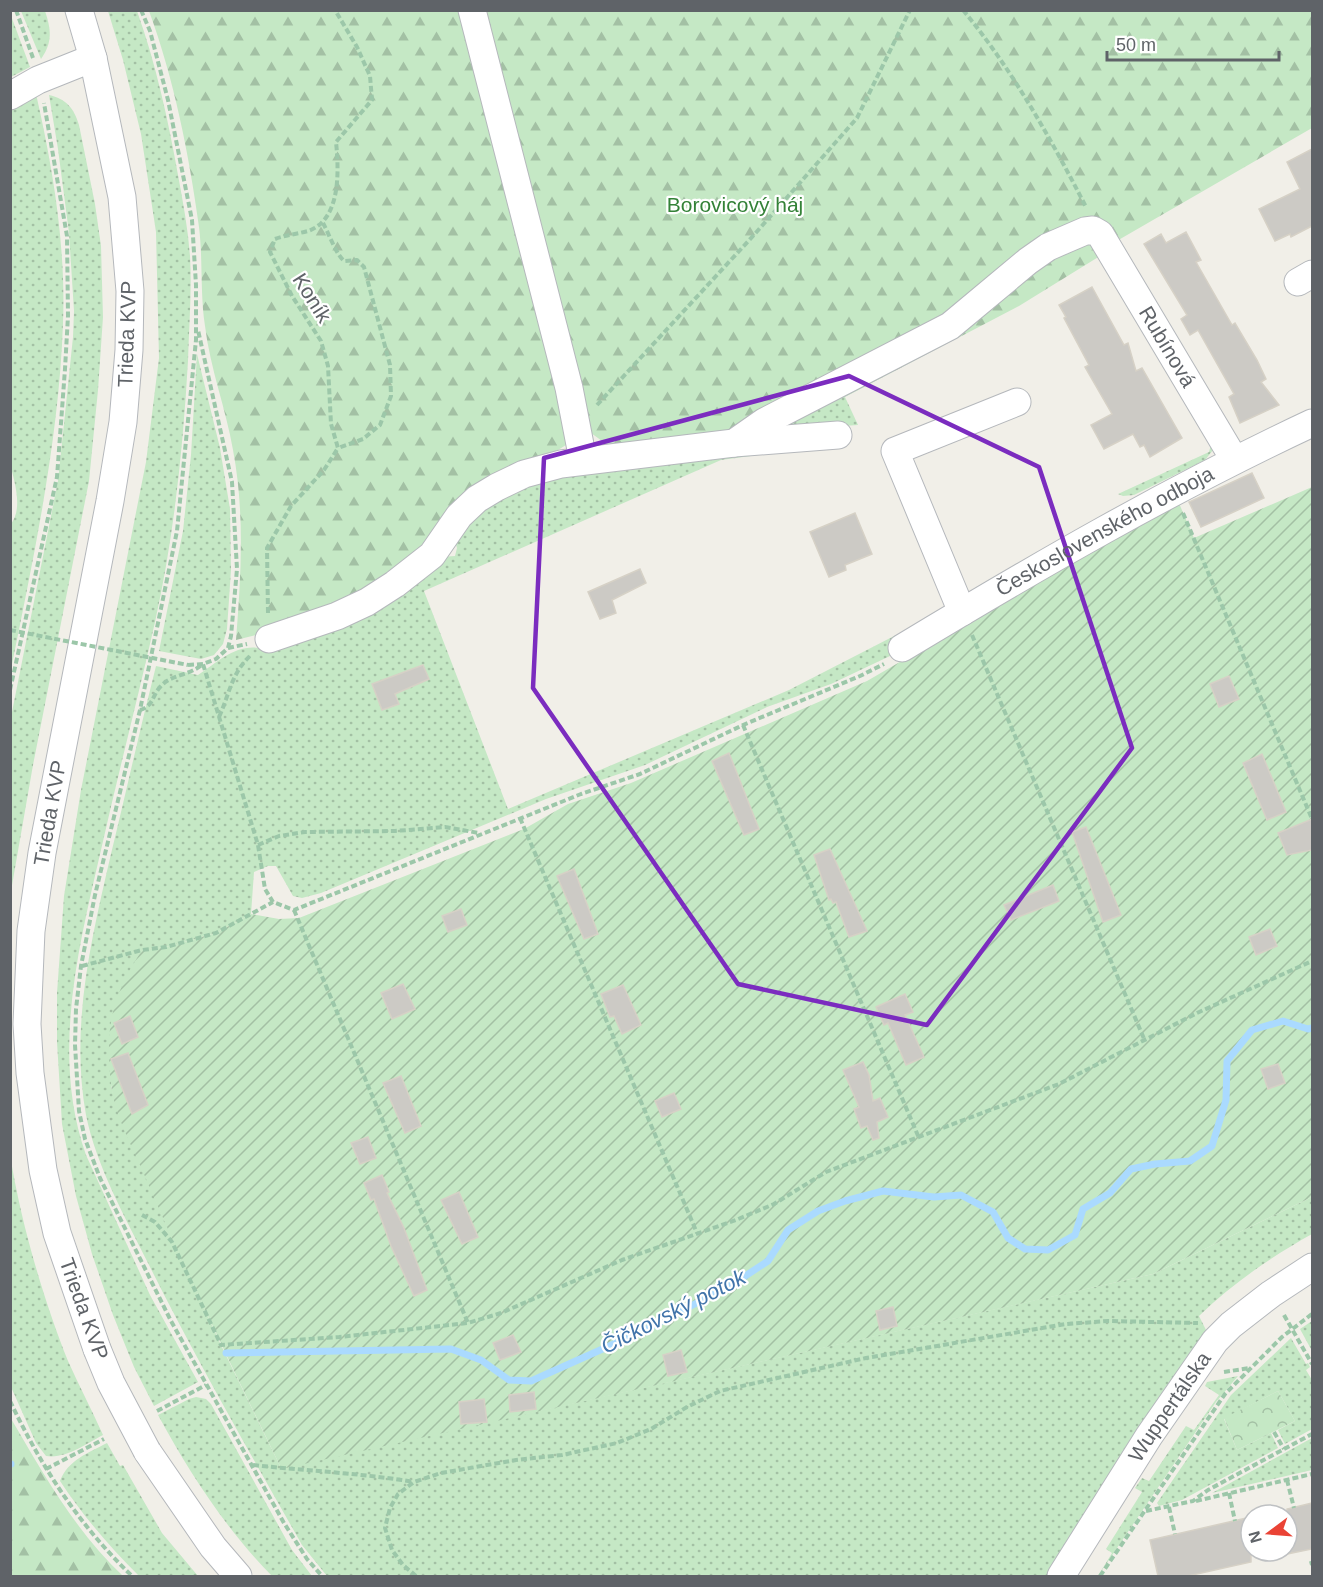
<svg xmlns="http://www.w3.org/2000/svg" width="1323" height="1587" font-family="Arial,sans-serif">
  <defs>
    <pattern id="grass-dots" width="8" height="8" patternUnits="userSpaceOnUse" patternTransform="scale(1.5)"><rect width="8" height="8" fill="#c5e8c5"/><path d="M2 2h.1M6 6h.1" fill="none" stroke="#a3c0a4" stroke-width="1.8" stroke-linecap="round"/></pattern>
    <pattern id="forest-firs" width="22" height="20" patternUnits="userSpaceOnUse" patternTransform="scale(1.5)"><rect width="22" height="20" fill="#c5e8c5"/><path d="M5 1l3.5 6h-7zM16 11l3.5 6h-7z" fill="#a3c0a4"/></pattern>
    <pattern id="park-crowns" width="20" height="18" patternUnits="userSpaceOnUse" patternTransform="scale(1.5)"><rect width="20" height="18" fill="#c5e8c5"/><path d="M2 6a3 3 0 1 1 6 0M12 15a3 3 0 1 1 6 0" fill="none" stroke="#a3c0a4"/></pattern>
    <pattern id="garden-furrows" width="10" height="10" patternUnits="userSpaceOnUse" patternTransform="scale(1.5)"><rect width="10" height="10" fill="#c5e8c5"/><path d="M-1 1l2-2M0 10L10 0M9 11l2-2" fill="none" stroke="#a3c0a4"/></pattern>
  </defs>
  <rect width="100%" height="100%" fill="#f1efe8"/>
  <!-- grass -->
  <g fill="url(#grass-dots)">
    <path d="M21,11H45C51,29 53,42 41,59Z"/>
    <path d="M108,11H137C156,64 168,119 178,175C183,202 188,229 190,256C192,291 189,326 188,361C183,449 174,536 155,622C138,698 118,774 101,850C78,949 51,1056 86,1155L150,1295L198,1382L154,1406L134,1367L113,1315L92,1254L76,1196L62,1124L57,1042V993L64,896L81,790L146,462L159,358L156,232L141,134L123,60Z"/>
    <path d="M10,13L30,67L11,77H10Z"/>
    <path d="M36,94C53,168 66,247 63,323C59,440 34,555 11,669L10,525C24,509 14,481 10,463V108Z"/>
    <path d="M49,95C66,99 74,108 79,125L95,204L101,246L103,317L98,390L89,481L33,765L11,891V717L58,481L73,337L74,311L69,233L58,149Z"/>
    <path d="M197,354L220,448L230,509L231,570L227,629L223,644L214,655L201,659L159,651L183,531L191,455Z"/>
    <path d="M837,393L845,397L858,425L766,431Z"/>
    <path d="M1212,441L1213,450L1205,460L1134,495L1123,496L1118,494L1209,452Z"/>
    <path d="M842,444L721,460L424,591L508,809L789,690L896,635L892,640L893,652L890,656L831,684L767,707L645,765L546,799L321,893L302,898L293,896L276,866H268L254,872L251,914L216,933L166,947L142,950L111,1087L120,1116L163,1217L221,1345L280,1466L287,1467L1153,1274L1312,1197V1234C1271,1257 1233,1283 1199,1316L1208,1334L1165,1388L1048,1576H327L302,1545C250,1453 197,1361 150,1267C127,1221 96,1166 86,1115C70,1027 91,940 111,854C126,792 140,729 156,666L198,675C219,661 238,642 264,649L440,557L455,556L457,548L453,535L500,494L552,475Z"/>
    <path d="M10,1154C20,1219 43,1299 68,1361C79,1386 92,1410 103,1435C86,1444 66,1459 46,1456L36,1443L11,1387Z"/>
    <path d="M1312,1321V1351L1300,1329Z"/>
    <path d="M1291,1338L1306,1364L1308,1363L1310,1367L1306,1370L1312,1380V1429L1285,1444L1278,1430L1295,1421L1278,1391L1224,1419L1237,1450L1271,1433L1278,1448L1182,1500L1159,1506L1157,1503L1231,1395Z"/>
    <path d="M1238,1376L1216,1402L1098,1576L1112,1553L1106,1549L1142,1492L1135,1488L1142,1478L1149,1481L1186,1426L1194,1430L1219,1395L1205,1386L1207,1382Z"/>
    <path d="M196,1397L206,1399L211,1404L292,1550L312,1576H272C226,1529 190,1474 158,1415L189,1399Z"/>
    <path d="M1312,1438V1470L1212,1493Z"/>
    <path d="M107,1443L120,1466L123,1465L162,1533L198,1576H139C110,1547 83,1516 60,1481C68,1460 88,1453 107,1443Z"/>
  </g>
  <!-- forest -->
  <g fill="url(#forest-firs)">
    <path d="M149,11H462L567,430L566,445L558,450L518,466L443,527L384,584L260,634L236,640C241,576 245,514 233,450C226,409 210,368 205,326C200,294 203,260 199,227C189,154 174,79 149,11Z"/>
    <path d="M483,11H1312V128L1115,242L1103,228L953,315L734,428L717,433L609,446L591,433Z"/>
    <path d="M1084,236L1100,256L1019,306L845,397L837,393Z"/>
    <path d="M10,1417C43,1473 75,1531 123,1576H11Z"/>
  </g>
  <!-- park -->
  <path fill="url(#park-crowns)" d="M1278,1391L1295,1421L1237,1450L1224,1418Z"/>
  <!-- garden -->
  <path fill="url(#garden-furrows)" d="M1312,487V1197L1153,1274L286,1468L280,1466C235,1373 190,1281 149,1186C137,1155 114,1116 111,1084C105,1027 111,998 142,950L166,947L216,933L251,914L279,919L299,918L524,829L568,804L631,783L867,681L1178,501L1194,538Z"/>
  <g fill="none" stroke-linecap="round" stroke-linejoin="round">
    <!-- stream -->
    <g stroke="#aadaff" stroke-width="7">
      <path d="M226,1353L451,1349L481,1360L509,1380L531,1381L645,1330L733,1284L768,1261L788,1230L818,1211L845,1201L883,1191L934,1197L961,1195L993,1212L1008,1238L1025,1249L1048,1250L1075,1235L1083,1209L1110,1193L1131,1169L1155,1164L1190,1161L1212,1146L1226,1100L1227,1061L1252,1030L1283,1021L1308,1029L1312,1028"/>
      <path d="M10,1464H11"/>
    </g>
  </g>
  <!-- building -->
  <g fill="#cccac5" stroke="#d6d1c6" stroke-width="1.5">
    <path d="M1312,149V226L1291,237L1290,234L1275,241L1259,209L1300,189L1287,162Z"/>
    <path d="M1186,232L1201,260L1196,262L1232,325L1235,323L1257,360L1266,379L1261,382L1279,405L1240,423L1229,397L1234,394L1198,330L1190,335L1181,319L1187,315L1144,244L1161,234L1166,243Z"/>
    <path d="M1092,287L1124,345L1128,343L1136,371L1142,368L1182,438L1150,457L1144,445L1140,447L1133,434L1104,449L1091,425L1112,414L1085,367L1089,365L1064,318L1066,317L1059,305Z"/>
    <path d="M1252,473L1264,498L1201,527L1189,502Z"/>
    <path d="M855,513L872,554L845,565L846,570L829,577L810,532Z"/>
    <path d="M640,569L646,583L612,600L616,613L600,619L588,592Z"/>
    <path d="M423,665L429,679L395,694L399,704L382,710L372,684Z"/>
    <path d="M1229,676L1239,699L1219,707L1210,684Z"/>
    <path d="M729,753L759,829L744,835L712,761Z"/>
    <path d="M1262,754L1286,812L1267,820L1243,763Z"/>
    <path d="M1312,819V850L1287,855L1278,833Z"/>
    <path d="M1086,827L1121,915L1103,922L1072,832Z"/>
    <path d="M830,849L867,931L849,937L836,902L833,903L831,899L829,900L814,855Z"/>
    <path d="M574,869L598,934L584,939L557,876Z"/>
    <path d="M1053,885L1059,901L1011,920L1004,905Z"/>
    <path d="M461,909L467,925L448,932L442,916Z"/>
    <path d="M1270,929L1277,946L1256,955L1249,937Z"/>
    <path d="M403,984L415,1009L392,1019L381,993Z"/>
    <path d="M623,985L641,1025L622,1034L614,1016L610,1017L601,994Z"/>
    <path d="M905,994L913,1012L905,1015L924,1057L906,1065L888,1023L884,1025L876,1007Z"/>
    <path d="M130,1016L138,1037L122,1044L114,1023Z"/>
    <path d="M128,1053L148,1105L132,1114L111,1059Z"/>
    <path d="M863,1062L869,1075L873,1101L880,1098L888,1117L877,1122L879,1138L873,1140L867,1126L861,1128L854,1109L859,1107L843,1070Z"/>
    <path d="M1278,1064L1285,1083L1268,1089L1261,1069Z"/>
    <path d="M401,1076L421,1126L405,1133L383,1083Z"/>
    <path d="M674,1093L681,1109L662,1117L655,1101Z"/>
    <path d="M368,1137L376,1158L360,1164L351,1143Z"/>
    <path d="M382,1175L389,1192L387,1193L404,1228L427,1290L414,1296L391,1246L374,1199L371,1200L364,1183Z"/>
    <path d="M459,1192L478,1237L462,1244L441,1200Z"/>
    <path d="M893,1307L897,1326L880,1330L876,1311Z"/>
    <path d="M513,1335L521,1352L500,1360L493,1343Z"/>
    <path d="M681,1350L687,1372L668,1376L663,1355Z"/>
    <path d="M534,1392L536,1409L510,1412L509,1395Z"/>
    <path d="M484,1399L487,1422L461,1424L459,1402Z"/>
    <path d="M1312,1503V1549L1287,1554V1509Z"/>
    <path d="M1251,1517V1562L1188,1576H1158L1150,1540Z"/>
  </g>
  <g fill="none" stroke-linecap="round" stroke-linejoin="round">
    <!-- minor casing -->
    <g stroke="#b5b8bc" stroke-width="29">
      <g id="minor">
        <path d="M79,10L93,58L122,197L130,291L129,350L123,422L110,501L42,853L31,931L27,1024L30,1073L43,1170L57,1233L97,1349"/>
        <path d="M472,10L569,388L583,460"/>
        <path d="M10,96L38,80L93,58"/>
        <path d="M1298,282L1312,274"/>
        <path d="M734,443L838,435"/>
        <path d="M962,612L895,451L1017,402"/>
        <path id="s1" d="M269,639L337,616L367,602L395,584L432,555L459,516L477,499L497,487L524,474L561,464L734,443L764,422L950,326L1028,261L1048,247L1085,231L1093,230L1100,234L1234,459"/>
        <path id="s2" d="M902,648C1036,567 1171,489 1312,423"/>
        <path d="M147,1451L213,1547L238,1576"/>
        <path id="s3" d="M1061,1576L1149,1436L1215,1341L1231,1325L1271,1294L1312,1267"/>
      </g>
    </g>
    <!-- path -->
    <g stroke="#9cc7a9" stroke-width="4" stroke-dasharray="6 3" stroke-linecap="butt">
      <path d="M16,10L33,58"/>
      <path d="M141,10L150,31L168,100L192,220L196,285V340L177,531L140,710L95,895L81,966L76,1009L75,1045L79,1111L85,1139L100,1178L171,1321L284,1523L307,1559L322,1576"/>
      <path d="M963,10C1012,69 1051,139 1086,207"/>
      <path d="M323,223C329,234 336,254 344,261L357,260L364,267L390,365L391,396L380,425L363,439L338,448"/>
      <path d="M597,405L753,236L857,118L910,10"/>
      <path d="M1183,513L1312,819"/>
      <path d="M268,613L267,548L291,506L324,470L338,448L331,424L328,366L321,341L292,296L270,252L275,239C286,235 297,234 308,231C341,220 339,171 336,142L372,100L370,76L357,47L335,10"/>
      <path d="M972,635L1145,1041"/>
      <path d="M228,648L247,644"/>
      <path d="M188,665L203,664L216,659L228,648L231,636L237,569L232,482L198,330"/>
      <path d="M10,690L57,477L65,369L68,316L67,236L44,103"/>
      <path d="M140,710C154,706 152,695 161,686C172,674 189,676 203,664L258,845L265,889L273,902L294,910L581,794L640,774L743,725L860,676L884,664"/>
      <path d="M219,717C230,693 231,673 252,654"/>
      <path d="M743,725L919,1138"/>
      <path d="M520,818L697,1233"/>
      <path d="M258,845L279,836L305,832L395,831L445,827L479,833"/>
      <path d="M294,910L468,1323"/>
      <path d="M82,966L142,950L166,947L216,933L273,902"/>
      <path d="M142,1215L155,1222L172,1242L221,1345L339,1337L468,1323L501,1313L622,1260L736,1220L774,1204L826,1172L1059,1084L1197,1013L1312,961"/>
      <path d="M1284,1315L1312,1364"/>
      <path d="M1224,1372L1250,1368"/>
      <path d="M10,1401C42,1468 79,1525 132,1576"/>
      <path d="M157,1411L206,1385"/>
      <path d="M1274,1432L1284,1449"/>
      <path d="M253,1465C307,1471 361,1473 414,1482"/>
      <path d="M46,1469L104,1439"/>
      <path d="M1287,1480L1294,1508"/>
      <path d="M1229,1493L1235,1521"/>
      <path d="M1196,1501L1312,1474"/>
      <path d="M1169,1507L1175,1534"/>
      <path d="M1146,1511L1193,1501L1208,1490L1312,1434"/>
      <path d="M1311,1561L1312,1565"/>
      <path d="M1252,1575V1576"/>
      <path d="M416,1576L403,1565L392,1550L385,1528L390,1508L398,1494L414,1482L441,1473L516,1460L562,1455L617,1443L651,1429L687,1407L720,1391L866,1358L1066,1324L1108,1321L1198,1323"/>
      <path d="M1100,1576L1225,1394L1282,1337L1312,1314"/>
    </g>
    <!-- minor -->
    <use href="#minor" stroke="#fff" stroke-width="27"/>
    <!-- minor-bridge casing -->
    <g stroke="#b5b8bc" stroke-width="29" stroke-linecap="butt">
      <path id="minor-bridge" d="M97,1349L111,1383L147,1451"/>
    </g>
    <!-- path-bridge -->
    <path stroke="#9cc7a9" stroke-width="4" stroke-dasharray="6 3" stroke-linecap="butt" d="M10,630L188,665"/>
    <!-- minor-bridge -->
    <use href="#minor-bridge" stroke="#fff" stroke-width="27"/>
  </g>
  <!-- marked area -->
  <path fill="none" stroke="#7b2cbf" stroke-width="4.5" stroke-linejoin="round" d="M849,376L1039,467L1132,748L927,1025L738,984L533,688L544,458Z"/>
  <g text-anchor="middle" stroke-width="4.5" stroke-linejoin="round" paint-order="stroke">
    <!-- park labels -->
    <g font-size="21" fill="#348238" stroke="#fff">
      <text x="735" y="212">Borovicový háj</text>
    </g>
    <!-- street labels -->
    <g font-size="21" fill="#5f6368" stroke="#fff">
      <text transform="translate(312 298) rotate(58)" y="7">Koník</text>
      <text transform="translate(127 334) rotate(-88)" y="7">Trieda KVP</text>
      <text dy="7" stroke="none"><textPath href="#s1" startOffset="1083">Rubínová</textPath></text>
      <text dy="7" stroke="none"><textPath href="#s2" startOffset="234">Československého odboja</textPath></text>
      <text transform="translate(50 813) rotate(-80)" y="7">Trieda KVP</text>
      <text transform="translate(84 1309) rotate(70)" y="7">Trieda KVP</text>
      <text dy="7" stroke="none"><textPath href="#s3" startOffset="201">Wuppertálska</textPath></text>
    </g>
    <!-- water labels -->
    <g font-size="22" font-style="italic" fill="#4174aa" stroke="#fff">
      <text transform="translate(673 1311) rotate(-27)" y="8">Čičkovský potok</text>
    </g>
  </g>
  <!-- border -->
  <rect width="1323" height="1587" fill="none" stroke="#5f6368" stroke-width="24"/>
  <!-- north arrow -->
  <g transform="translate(1269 1533) rotate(254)"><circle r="28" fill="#ffffff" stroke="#bfc1c3" stroke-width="1.5"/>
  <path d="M0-4.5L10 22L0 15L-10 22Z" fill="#ea4335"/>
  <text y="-9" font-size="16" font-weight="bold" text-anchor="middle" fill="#5f6368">N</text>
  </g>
  <!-- scale -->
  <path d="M1107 51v9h172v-9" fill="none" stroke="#5f6368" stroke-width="3"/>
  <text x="1116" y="51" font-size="18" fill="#5f6368" stroke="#ffffff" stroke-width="4.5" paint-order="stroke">50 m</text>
</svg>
